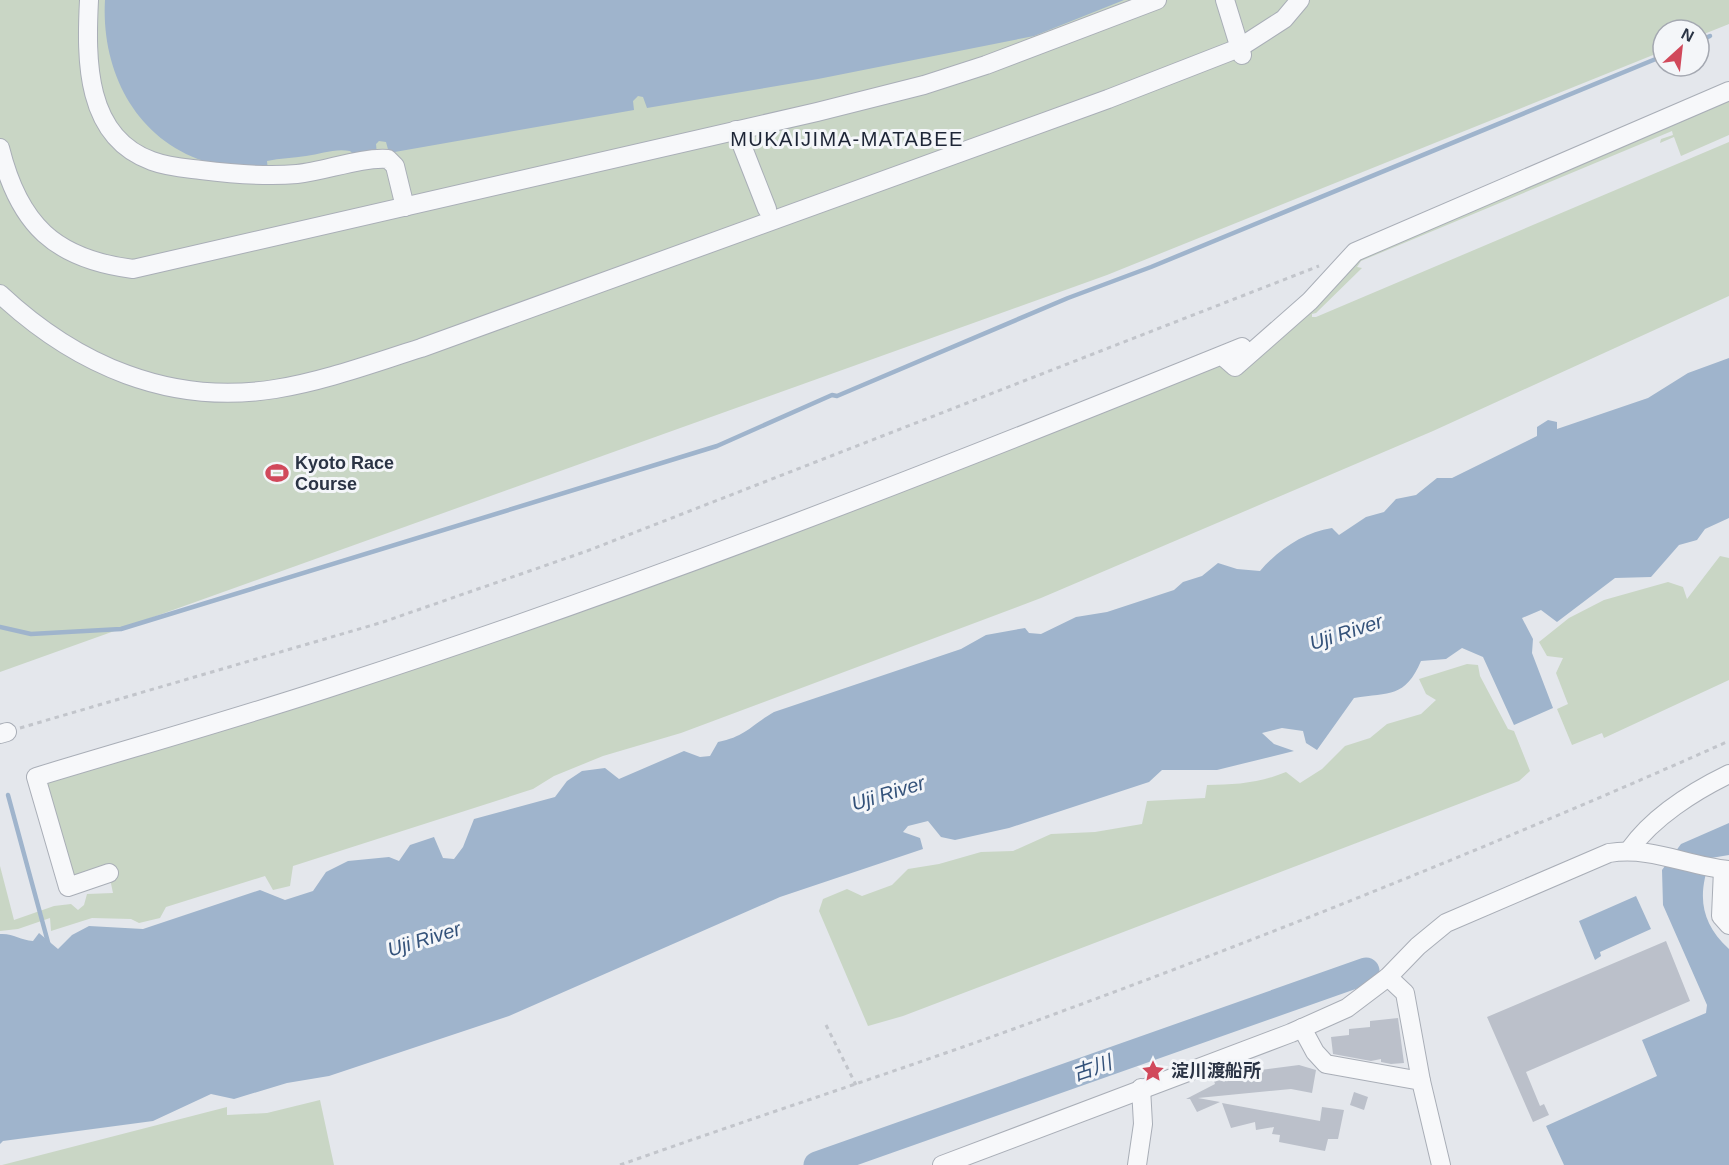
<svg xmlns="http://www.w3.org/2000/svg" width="1729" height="1165" font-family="Helvetica,'Noto Sans JP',sans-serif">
  <rect width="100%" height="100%" fill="#e4e7ec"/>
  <!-- green -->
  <g fill="#c9d6c5">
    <path d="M0,0H1729V24L1699,36V30H1663V51L1107,275L0,672Z"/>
    <path d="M1729,91V135L1681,156L1674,137L1660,143L1661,139L1673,135L1672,131L1361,261L1357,267L1362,268L1316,313L1312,314V317H1316L1729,142V296L1433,431L1041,598L681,733L603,756L554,776L533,789L293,866L290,886L273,890L265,876L166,907L160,918L139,923L131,919L92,918L51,931L50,918L18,929L0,931V866L14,920L54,906L71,904L78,910L84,905L87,894L113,893L109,874L68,887L36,777L343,684L1242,347L1235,367L1355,252Z"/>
    <path d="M1720,556L1729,558V680L1604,738L1602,733L1572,745L1557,709L1568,704L1556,673L1563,658L1547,656L1539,642L1569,618L1604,600L1668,582L1683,587L1687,599Z"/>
    <path d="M1467,664L1478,665L1480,676L1508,729L1514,731L1530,771L1519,781L903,1016L868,1026L819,911L823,899L847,889L862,896L892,885L908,869L939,864L981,852L1013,851L1051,834L1095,832L1142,824L1147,801L1205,798L1207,785C1235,785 1260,783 1286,772L1300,783L1322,769L1345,746L1370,738L1387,724L1421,714L1436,700L1426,694L1419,679Z"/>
    <path d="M320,1100L334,1165H2L227,1107V1115L267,1113Z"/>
  </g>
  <!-- water -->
  <g fill="#9fb4cc">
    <path d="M105,0H1124L1034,36L818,79L647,108L643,97L638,96L633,101L634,110L389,153L386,142L379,141L376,144L377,155L358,159L350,151C335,148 321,154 306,156C293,158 280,158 267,161L268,171C246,169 224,168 204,161C134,138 101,69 105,0Z"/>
    <path d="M1729,358V518L1705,529L1697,540L1679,545L1651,577L1615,578L1557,622L1541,610L1522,618L1533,639L1532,653L1553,708L1514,725L1483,657L1462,648L1446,659L1421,661C1405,698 1390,692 1354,698L1317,750L1306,743L1303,731L1282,728L1262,733L1274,744L1294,751L1217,770H1162L1149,782L1009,828L955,840L941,837L928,821L908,826L903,832L920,838L923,849L780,897L509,1016L329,1076L287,1083L234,1099L211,1094L153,1121L3,1141L0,1144V934C13,933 20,940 33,941L39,933L58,949L72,935L89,926L143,929L260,890L285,900L313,891L326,872L348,861L389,857L399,861L410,845L434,837L443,858L454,859L463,847L474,819L555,797L567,781L582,771L605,768L619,779L684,751L700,757L710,756L718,742C747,736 751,725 774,712L961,649L986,635L1025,628L1029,633L1041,634L1076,617L1107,612L1174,590L1183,582L1202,576L1218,563L1237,569L1260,571C1278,550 1304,532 1332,528L1339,535L1366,517L1384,512L1396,499L1416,495L1437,478H1452L1537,436V427L1548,420L1557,422V429L1648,398L1688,373Z"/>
    <path d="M1729,823V855L1711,858C1697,895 1700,922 1729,949V1165H1564L1546,1126L1657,1076L1642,1040L1706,1013L1707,1005L1663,905L1662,870L1681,844Z"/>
    <path d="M1636,896L1651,929L1600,952L1601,956L1595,960L1579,921Z"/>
  </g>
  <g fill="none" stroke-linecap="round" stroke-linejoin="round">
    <!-- stream -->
    <g stroke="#9fb4cc" stroke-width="4.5">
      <path d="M1699,41L1710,36"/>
      <path d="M0,627L31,634L121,629L717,446L832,395L837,396L1068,298L1151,267L1663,56"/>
      <path d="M8,795L49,946"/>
    </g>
    <!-- river -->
    <path stroke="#9fb4cc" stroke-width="27" d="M817,1165L1366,971"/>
  </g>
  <!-- building -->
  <g fill="#bbc0ca">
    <path d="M1666,941L1690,1001L1526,1072L1540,1106L1544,1104L1549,1115L1533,1122L1487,1017Z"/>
    <path d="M1398,1018L1404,1063L1391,1064L1381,1062V1059L1371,1061L1333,1054L1331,1037L1349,1035V1029L1370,1027V1021Z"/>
    <path d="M1299,1065L1316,1070L1312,1093L1291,1089L1198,1098L1220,1102L1197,1112L1190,1099H1186L1215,1084L1213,1078L1229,1071L1230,1074Z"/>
    <path d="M1354,1092L1368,1097L1364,1110L1350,1105Z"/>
    <path d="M1222,1103L1320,1121L1322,1107L1344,1110L1338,1139H1328L1325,1151L1279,1142L1280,1135L1272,1134L1274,1127L1256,1130L1255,1122L1231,1128Z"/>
  </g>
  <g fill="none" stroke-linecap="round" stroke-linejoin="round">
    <!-- minor casing -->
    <g stroke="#a9aeb7" stroke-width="20">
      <g id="minor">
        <path d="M89,0C86,60 85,137 152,161C168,167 185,168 201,170C233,174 266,177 297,174C326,171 360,157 388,159L395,166L405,207"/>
        <path d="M1225,0L1242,55"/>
        <path d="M736,130L767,209"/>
        <path d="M0,148C19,225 55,259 133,269L817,112L924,85L986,65L1157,0"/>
        <path d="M0,294C76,365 170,406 275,389C325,381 373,363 421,348L1108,99L1239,48L1284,19L1300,0"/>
        <path d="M0,734L7,732"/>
        <path d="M1630,849C1653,817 1694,791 1729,774"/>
        <path d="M1723,870L1721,916L1729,925"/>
        <path d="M109,873L68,887L36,777C138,746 242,717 344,683C648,584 946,467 1242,347L1227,360L1235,367L1310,301L1355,252L1729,91"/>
        <path d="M1388,977L1405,993L1421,1081"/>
        <path d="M1302,1028L1315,1052L1326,1064L1421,1081L1441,1165"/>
        <path d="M942,1165L1291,1033L1347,1008L1388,977L1418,946L1446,923L1609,853C1651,846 1687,866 1729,870"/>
        <path d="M1137,1165L1143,1124L1141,1088"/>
      </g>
    </g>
    <!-- path -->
    <g stroke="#c2c5cb" stroke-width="3" stroke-dasharray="4.5 4.5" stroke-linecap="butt">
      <path d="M20,728L383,622L587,551L1319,266"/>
      <path d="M826,1025L856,1085"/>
      <path d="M620,1165C766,1113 914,1066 1060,1012C1286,929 1509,839 1729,741"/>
    </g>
    <!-- minor -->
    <use href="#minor" stroke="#f7f8fa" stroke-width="18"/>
  </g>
  <!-- icons -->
  <defs>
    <g id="stadium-bare" transform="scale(1.8)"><path d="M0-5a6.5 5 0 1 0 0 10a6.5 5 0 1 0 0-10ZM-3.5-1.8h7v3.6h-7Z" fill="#d1495b" stroke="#f4f6f9" stroke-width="2.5" paint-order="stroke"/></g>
    <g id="sight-bare" transform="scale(1.8)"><path d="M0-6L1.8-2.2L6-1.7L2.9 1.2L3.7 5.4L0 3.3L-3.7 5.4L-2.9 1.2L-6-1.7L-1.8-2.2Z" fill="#d1495b" stroke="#f4f6f9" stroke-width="2.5" paint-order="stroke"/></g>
  </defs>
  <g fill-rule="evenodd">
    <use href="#stadium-bare" x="277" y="473"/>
    <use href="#sight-bare" x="1153" y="1071"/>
  </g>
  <g text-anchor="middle" stroke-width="6" stroke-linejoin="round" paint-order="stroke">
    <!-- poi labels -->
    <g font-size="18" font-weight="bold" fill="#2b3445" stroke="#f4f6f9" text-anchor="start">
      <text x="295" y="469">Kyoto Race<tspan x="295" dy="21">Course</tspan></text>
      <text x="1171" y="1077">淀川渡船所</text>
    </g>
    <!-- neighbourhood labels -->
    <g font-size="20" letter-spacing="1.5" fill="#1d2536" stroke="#f4f6f9">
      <text x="847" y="146">MUKAIJIMA-MATABEE</text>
    </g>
    <!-- water labels -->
    <g font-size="20" font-style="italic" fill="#34527a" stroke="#f4f6f9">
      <text transform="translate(1346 632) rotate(-18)" y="7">Uji River</text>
      <text transform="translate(888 793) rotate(-17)" y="7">Uji River</text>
      <text transform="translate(424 939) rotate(-17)" y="7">Uji River</text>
      <text transform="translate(1092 1068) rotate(-19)" y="7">古川</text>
    </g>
  </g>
  <!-- north arrow -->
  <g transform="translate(1681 48) rotate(27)"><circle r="28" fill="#f4f6f9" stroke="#a4a8b1" stroke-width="1.5"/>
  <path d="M0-4.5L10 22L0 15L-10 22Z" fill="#d1495b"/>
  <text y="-9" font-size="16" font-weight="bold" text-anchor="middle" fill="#2b3445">N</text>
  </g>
</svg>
